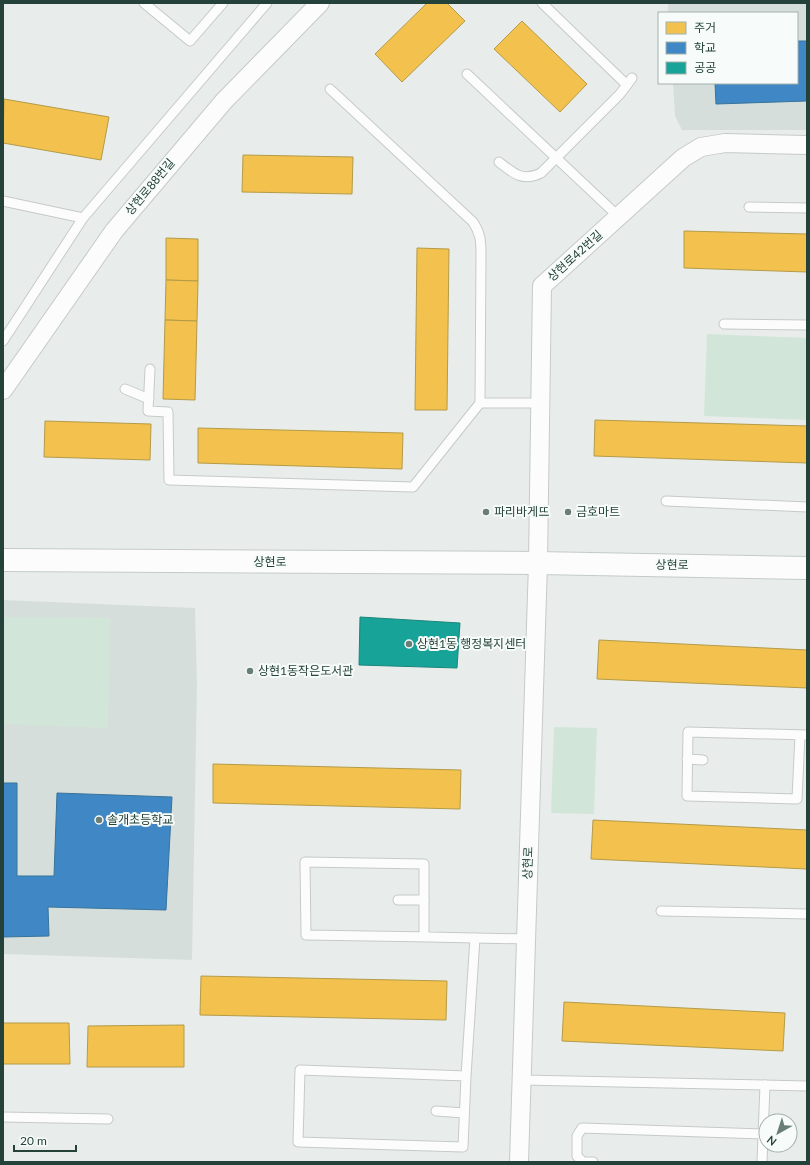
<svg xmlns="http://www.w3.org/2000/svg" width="810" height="1165" font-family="Lato,'Noto Sans KR',sans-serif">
  <rect width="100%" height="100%" fill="#e8edeb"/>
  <!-- built -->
  <g fill="#d6dedb">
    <path d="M668,3H807V130H682L675,116L673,83H797V13H668Z"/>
    <path d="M3,600L195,608L197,685L192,960L3,954Z"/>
  </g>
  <!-- green -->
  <g fill="#d1e6d8">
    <path d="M707,334L807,338V420L704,416Z"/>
    <path d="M3,617L110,618L108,728L3,724Z"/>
    <path d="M554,727L597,728L594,814L551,813Z"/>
  </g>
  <!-- homes -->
  <g fill="#f2c14e" stroke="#b49b48">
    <path d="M427,3H447L465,21L402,82L375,54Z"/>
    <path d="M522,21L587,84L560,112L494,49Z"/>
    <path d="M4,99L109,117L101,160L3,143Z"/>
    <path d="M243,155L353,157L352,194L242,192Z"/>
    <path d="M684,231L807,234V272L684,268Z"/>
    <path d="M166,238L198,239V281L166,280Z"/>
    <path d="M417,248L449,249L447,410H415Z"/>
    <path d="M166,280L198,281L197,321L165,320Z"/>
    <path d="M165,320L197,321L195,400L163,399Z"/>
    <path d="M595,420L807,426V463L594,456Z"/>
    <path d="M45,421L151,424L150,460L44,457Z"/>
    <path d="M198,428L403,433L402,469L198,463Z"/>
    <path d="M599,640L807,650V688L597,679Z"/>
    <path d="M213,764L461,770L460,809L213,803Z"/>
    <path d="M593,820L807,830V869L591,859Z"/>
    <path d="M201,976L447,981L446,1020L200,1015Z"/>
    <path d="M564,1002L785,1013L783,1051L562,1041Z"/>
    <path d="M3,1023H69L70,1064H3Z"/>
    <path d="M184,1025V1067H87L88,1026Z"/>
  </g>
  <!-- schools -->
  <g fill="#3f88c5" stroke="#37739b">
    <path d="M797,41H807V101L716,104L715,83H797Z"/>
    <path d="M3,783H17V876H54L57,793L172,797L166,910L48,907L49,936L3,937Z"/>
  </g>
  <!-- public -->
  <path fill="#17a398" stroke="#1b867c" d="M360,617L460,623L457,668L359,665Z"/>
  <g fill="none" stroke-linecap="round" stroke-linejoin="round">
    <!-- lane casing -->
    <g stroke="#c5cac8" stroke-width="11">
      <g id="lane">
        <path d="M144,3L190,41L223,3"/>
        <path d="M542,3L627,85"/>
        <path d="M467,74L619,217"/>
        <path d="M499,162C514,174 523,182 541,173L620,94L632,78"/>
        <path d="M3,201L83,218"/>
        <path d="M749,207L807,208"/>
        <path d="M724,324L807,325"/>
        <path d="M3,341L83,218L267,3"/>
        <path d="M150,369L148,411L168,412L169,480L413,487L480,403L481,253C481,240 480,233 473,222L330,89"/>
        <path d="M125,389L149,399"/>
        <path d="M480,403H540"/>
        <path d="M666,501L807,507"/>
        <path d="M800,735L797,799L687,796L688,732L807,735"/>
        <path d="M687,759L703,760"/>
        <path d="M398,900H424"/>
        <path d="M661,911L807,914"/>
        <path d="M424,937V864L305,862L306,935C379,936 453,937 526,939"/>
        <path d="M466,1076L300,1070L298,1142L463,1147L466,1076L475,938"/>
        <path d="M522,1080L807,1086"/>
        <path d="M436,1111L464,1113"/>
        <path d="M3,1117L108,1119"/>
        <path d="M593,1162H583L577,1156V1136L582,1128L763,1134"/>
        <path d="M762,1162L765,1085"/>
      </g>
    </g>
    <!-- street casing -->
    <g stroke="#c5cac8" stroke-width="20">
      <g id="street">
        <path d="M3,390L114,231L224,101L320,3"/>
        <path d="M519,1162L538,563L542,286L683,158L701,147L725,143L807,145"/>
      </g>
    </g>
    <!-- secondary casing -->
    <g stroke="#c3cbc8" stroke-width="24">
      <path id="secondary" d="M3,560L538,563L807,568"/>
    </g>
    <!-- lane -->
    <use href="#lane" stroke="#fcfcfc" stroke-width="9"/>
    <!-- street -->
    <use href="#street" stroke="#fcfcfc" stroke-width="18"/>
    <!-- secondary -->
    <use href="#secondary" stroke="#fcfcfc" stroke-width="22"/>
  </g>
  <!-- markers -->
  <g fill="#697e78" stroke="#f7fbf9" stroke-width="1.5">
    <circle cx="486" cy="512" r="4"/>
    <circle cx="568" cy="512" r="4"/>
    <circle cx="409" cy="644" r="4"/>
    <circle cx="250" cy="671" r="4"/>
    <circle cx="99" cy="820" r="4"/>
  </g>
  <g text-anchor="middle" stroke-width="4" stroke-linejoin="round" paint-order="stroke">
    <!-- street labels -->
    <g font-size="12" fill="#24423a" stroke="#f7fbf9">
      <text transform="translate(150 187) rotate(-50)" y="4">상현로88번길</text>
      <text transform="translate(575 256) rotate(-42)" y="4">상현로42번길</text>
      <text x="270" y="566">상현로</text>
      <text transform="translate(672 565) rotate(1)" y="4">상현로</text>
      <text transform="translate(528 863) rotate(-88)" y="4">상현로</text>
    </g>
    <!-- poi labels -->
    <g font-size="12" fill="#24423a" stroke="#f7fbf9" text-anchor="start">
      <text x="494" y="516">파리바게뜨</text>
      <text x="576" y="516">금호마트</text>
      <text x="417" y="648">상현1동 행정복지센터</text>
      <text x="258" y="675">상현1동작은도서관</text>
      <text x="107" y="824">솔개초등학교</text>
    </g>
  </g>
  <!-- border -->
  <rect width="810" height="1165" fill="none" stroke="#24423a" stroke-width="8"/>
  <!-- legend -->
  <rect x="658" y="12" width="140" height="72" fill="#f7fbf9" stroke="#a3b1ad"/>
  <rect x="666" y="22" width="20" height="12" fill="#f2c14e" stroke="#a3b1ad"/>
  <text x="694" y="32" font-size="12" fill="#24423a">주거</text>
  <rect x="666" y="42" width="20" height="12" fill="#3f88c5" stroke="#a3b1ad"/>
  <text x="694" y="52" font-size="12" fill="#24423a">학교</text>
  <rect x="666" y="62" width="20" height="12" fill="#17a398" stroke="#a3b1ad"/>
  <text x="694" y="72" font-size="12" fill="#24423a">공공</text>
  <!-- north arrow -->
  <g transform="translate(778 1133) rotate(219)"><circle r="19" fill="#f7fbf9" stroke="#a3b1ad"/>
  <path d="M0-3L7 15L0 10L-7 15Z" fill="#697e78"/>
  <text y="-6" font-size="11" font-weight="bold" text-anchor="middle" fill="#24423a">N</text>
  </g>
  <!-- scale -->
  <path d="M14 1145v6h62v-6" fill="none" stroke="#24423a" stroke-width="2"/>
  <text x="20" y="1145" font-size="12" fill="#24423a" stroke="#f7fbf9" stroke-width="3" paint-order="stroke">20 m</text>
</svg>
